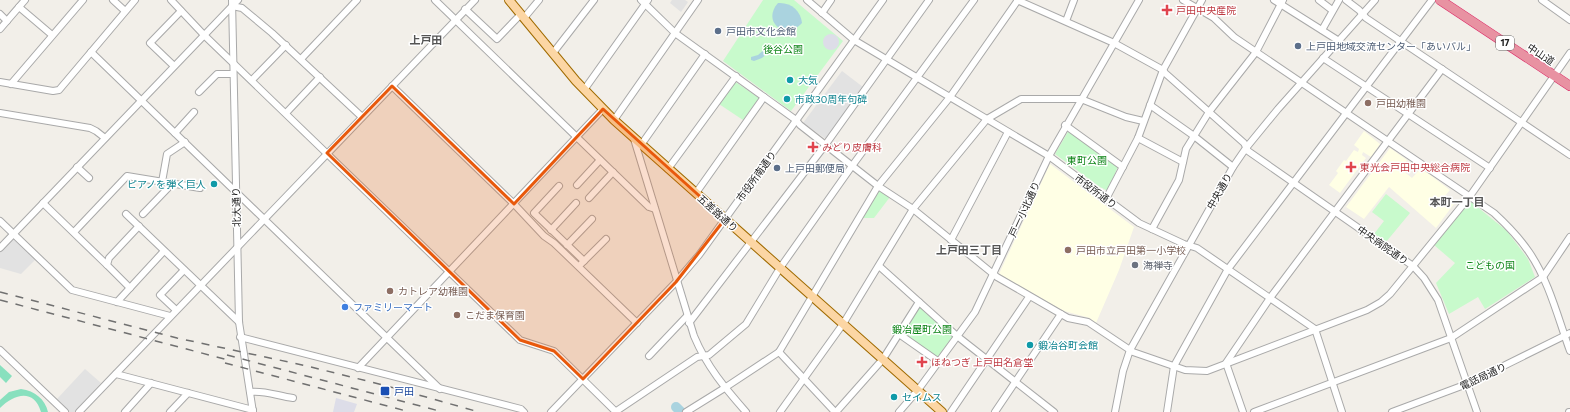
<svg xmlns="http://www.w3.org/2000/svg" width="1570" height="412" font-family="Commissioner,'Noto Sans JP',sans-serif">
  <rect width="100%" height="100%" fill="#f2efe9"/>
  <!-- education -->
  <g fill="#ffffe5">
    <path d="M1364,131L1380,144L1371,157L1363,152L1362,155L1366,158L1340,193L1329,185L1338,173L1336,171L1344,160L1346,161L1354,150L1358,152L1359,149L1354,145Z"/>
    <path d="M1390,148L1407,160L1401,169L1412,178L1421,168L1450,190L1444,197L1454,204L1436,228L1389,187L1364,219L1346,207Z"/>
    <path d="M1050,164L1134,227L1119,270L1096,323L1090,318L1064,311L999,274Z"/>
  </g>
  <!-- park -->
  <g fill="#c8facc">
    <path d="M763,0H794L843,41L791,111L723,61Z"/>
    <path d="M734,81L759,98L743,120L719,104Z"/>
    <path d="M1069,130L1118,166L1108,191L1100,187L1055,154Z"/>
    <path d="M879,189L890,197L874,218H862Z"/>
    <path d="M1386,194L1410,213L1386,242L1374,234L1384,221L1372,212Z"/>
    <path d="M1470,201L1507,231L1528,259L1535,277L1485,309L1478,297L1449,314L1436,283L1455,263L1434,245Z"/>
    <path d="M919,304L953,336L937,358L901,333Z"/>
  </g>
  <!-- pitch -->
  <g fill="#88e0be">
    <path d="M0,365L12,376L6,383L0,377Z"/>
    <path d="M21,389C35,391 45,399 48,412H41C34,388 14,394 0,408V400L9,392Z"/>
  </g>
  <!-- parking -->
  <g fill="#e2e2e2">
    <path d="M672,0H685L688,2L681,12L670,3Z"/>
    <path d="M842,71L863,87L826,139L803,123Z"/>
    <path d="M13,237L36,259L21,274L0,268V249Z"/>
    <path d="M85,369L101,383L74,412H70L57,399Z"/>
  </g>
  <!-- plaza -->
  <g fill="#dddde8">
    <circle cx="831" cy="42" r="8"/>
    <path d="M336,398L357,404L354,412H333Z"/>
  </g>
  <!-- water -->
  <g fill="#aad3df">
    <path d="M778,3C791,2 801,11 802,23C786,41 761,22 778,3Z"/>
    <path d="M765,49H767L769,52L762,58L754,61L751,60V57L758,55Z"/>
  </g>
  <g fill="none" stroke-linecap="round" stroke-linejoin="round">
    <!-- river -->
    <path stroke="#aad3df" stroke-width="10" d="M676,407L681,412"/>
    <!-- minor casing -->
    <g stroke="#a9a9a9" stroke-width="8">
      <g id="minor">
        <path d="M113,0L125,11"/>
        <path d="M171,0L204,35L520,340L554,351L616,412"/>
        <path d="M232,0L239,322L253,412"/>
        <path d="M435,0L649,207L655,209"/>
        <path d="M641,0L675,33L796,120L800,125L878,186L913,209L997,277L1068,318L1088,322L1133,352L1185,370L1207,371L1367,310L1381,302L1390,294L1470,196L1570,53"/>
        <path d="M807,0L854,40L1049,156L1139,223L1184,244L1197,248L1315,329L1342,412"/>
        <path d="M1017,0L1114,43L1163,70L1165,73L1244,143L1248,151L1413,266L1424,278L1438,300L1477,412"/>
        <path d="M1183,0L1214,18L1234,37L1494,213C1507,225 1519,237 1529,252C1549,281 1558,318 1570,351"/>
        <path d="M1274,0L1339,41"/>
        <path d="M1319,0L1332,10"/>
        <path d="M1346,0L1359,10L1366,18L1570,155"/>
        <path d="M1542,0L1570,20"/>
        <path d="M232,6L242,8L272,33L362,117"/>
        <path d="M19,7L52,35"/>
        <path d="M465,9L497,39L521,14"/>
        <path d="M822,13L831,0"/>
        <path d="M0,14L7,21"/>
        <path d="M524,18L539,0"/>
        <path d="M1066,21L1074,0"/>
        <path d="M0,29L25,0"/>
        <path d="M1322,30L1339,0"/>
        <path d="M91,52L440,389"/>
        <path d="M553,53L594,0"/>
        <path d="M1323,58L1490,168"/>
        <path d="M301,59L357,0"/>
        <path d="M174,66L150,43L181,11"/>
        <path d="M252,80L286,45"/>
        <path d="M0,82L53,91L59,90L135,0"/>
        <path d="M11,84L83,0"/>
        <path d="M392,86L514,204L544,236L554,243L637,323"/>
        <path d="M584,90L648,0"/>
        <path d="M199,92L217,74H233"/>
        <path d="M1150,105L1194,136L1233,167"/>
        <path d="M0,113L90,128L96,131L105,138"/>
        <path d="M286,113L320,77"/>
        <path d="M614,120L698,0"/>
        <path d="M1065,125L1123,167"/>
        <path d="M175,133L194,112"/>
        <path d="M1138,138L1183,162"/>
        <path d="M634,139L694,336C707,367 725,388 746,412"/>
        <path d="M641,145L705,54"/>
        <path d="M77,167L89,178"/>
        <path d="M668,169L736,76"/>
        <path d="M162,182L167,154L185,142"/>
        <path d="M577,185L600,160"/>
        <path d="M559,186L534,213L584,261"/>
        <path d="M696,193L764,97"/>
        <path d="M589,198L613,172"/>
        <path d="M1106,199L1138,138L1163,70L1202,0"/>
        <path d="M43,203L107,265"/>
        <path d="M126,214L239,322"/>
        <path d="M143,214L168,188L169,183"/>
        <path d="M0,221L72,290L170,316"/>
        <path d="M1152,229L1179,180L1186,149L1209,112L1256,52L1283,0"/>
        <path d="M551,230L576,203"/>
        <path d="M74,232L127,176L200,188"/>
        <path d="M951,240L1008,132"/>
        <path d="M567,245L592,219"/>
        <path d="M0,248L238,0"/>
        <path d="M581,264L606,239"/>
        <path d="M879,266L957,336L1054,412"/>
        <path d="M130,288L107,265L109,258L139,226"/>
        <path d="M117,302L164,251"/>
        <path d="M176,310L160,295L184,270"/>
        <path d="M689,323L826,144L929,0"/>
        <path d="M899,334L939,362"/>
        <path d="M240,337L521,409L524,412"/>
        <path d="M0,350L65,412"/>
        <path d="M779,352L835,412"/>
        <path d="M649,356L687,316"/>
        <path d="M358,368L603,109"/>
        <path d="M116,374L253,410"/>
        <path d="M250,392C264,390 278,396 293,398"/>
        <path d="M79,412L475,0"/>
        <path d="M125,412L151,383"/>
        <path d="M170,412L188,393"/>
        <path d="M551,412L676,282L699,255L883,0"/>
        <path d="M615,412L697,357L709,355L746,324L780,268L852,166L974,0"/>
        <path d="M686,412L723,389L779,352L878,186L950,97L1018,0"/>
        <path d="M780,412L843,324L913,209L987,119L1021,99H1081L1126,117L1143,121"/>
        <path d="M836,412L883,359L919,302"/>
        <path d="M899,412L918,390L975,312L1049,156L1139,0"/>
        <path d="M951,412L1029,297"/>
        <path d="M995,412L1061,314"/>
        <path d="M1115,412L1123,371L1130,350L1233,167L1246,148L1278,109L1375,0"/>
        <path d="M1167,412L1174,366L1228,269L1432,0"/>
        <path d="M1243,412L1226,363L1270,298L1442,69"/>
        <path d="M1254,412L1451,338L1543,277L1570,237"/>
        <path d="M1392,412L1467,384L1570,333"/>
        <path d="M1569,412H1570"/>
      </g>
    </g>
    <!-- major casing -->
    <g stroke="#a06b00" stroke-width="10">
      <path id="major" d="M509,0L576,81L614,120L942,412"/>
    </g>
    <!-- highway casing -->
    <g stroke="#dc2a67" stroke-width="10">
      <path id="highway" d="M1440,0L1570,86"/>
    </g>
    <!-- minor -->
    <use href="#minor" stroke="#fff" stroke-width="6"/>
    <!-- major -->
    <use href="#major" stroke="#fcd6a4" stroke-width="8"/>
    <!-- highway -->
    <use href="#highway" stroke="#e892a2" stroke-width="9"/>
    <!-- rail -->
    <g stroke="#707070" stroke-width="1.5" stroke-dasharray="8 8" stroke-linecap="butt">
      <path d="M0,292L177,338L307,366L387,386L479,412"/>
      <path d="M0,300L232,361"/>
      <path d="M227,355L443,412"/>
      <path d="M225,363L410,412"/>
    </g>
  </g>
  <!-- marked area -->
  <path fill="#e8590c" fill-opacity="0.2" stroke="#e8590c" stroke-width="3" stroke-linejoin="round" d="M392,86L514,204L603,109L725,219L676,282L583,379L554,351L520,340L327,153Z"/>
  <!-- markers -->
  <g fill="#e0444e" stroke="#fff" stroke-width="1.5">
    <path d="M1165 4h4v4h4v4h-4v4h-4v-4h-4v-4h4z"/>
    <path d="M811 141h4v4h4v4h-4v4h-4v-4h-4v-4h4z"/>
    <path d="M1349 161h4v4h4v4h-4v4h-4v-4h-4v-4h4z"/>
    <path d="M920 356h4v4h4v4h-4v4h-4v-4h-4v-4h4z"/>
  </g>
  <g fill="#5c6f8a" stroke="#fff" stroke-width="1.5">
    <circle cx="718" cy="31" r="4"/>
    <circle cx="1298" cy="46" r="4"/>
    <circle cx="777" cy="168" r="4"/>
  </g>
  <g fill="#0f9aa8" stroke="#fff" stroke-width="1.5">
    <circle cx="790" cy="80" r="4"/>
    <circle cx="787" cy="99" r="4"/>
    <circle cx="214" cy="184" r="4"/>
    <circle cx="1030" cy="345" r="4"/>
    <circle cx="894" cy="397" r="4"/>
  </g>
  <g fill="#8d6e63" stroke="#fff" stroke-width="1.5">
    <circle cx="1368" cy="103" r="4"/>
    <circle cx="1068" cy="250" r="4"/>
    <circle cx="390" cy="291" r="4"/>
    <circle cx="457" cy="315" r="4"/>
  </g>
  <circle fill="#6b7280" stroke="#fff" stroke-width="1.5" cx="1135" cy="265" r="4"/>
  <circle fill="#3f7fe0" stroke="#fff" stroke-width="1.5" cx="345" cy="307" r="4"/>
  <rect fill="#1a4fb4" stroke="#fff" stroke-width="1.5" x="380" y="386" width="10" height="10" rx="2"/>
  <g text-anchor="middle" stroke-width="3" stroke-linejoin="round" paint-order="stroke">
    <!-- shield labels -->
    <rect fill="#fff" stroke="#646464" stroke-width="1" x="1496" y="36" width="18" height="14" rx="3"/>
    <g font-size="9" font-weight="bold" fill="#222">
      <text x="1505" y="46">17</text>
    </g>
    <!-- health labels -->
    <g font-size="10" fill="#be3a42" stroke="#fff" text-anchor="start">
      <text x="1176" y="14">戸田中央産院</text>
      <text x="822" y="151">みどり皮膚科</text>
      <text x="1360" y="171">東光会戸田中央総合病院</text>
      <text x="931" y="366">ほねつぎ 上戸田名倉堂</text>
    </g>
    <!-- service labels -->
    <g font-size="10" fill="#4e5e75" stroke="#fff" text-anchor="start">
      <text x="726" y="35">戸田市文化会館</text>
      <text x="1306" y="50">上戸田地域交流センター「あいパル」</text>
      <text x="785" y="172">上戸田郵便局</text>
    </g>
    <!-- park labels -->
    <g font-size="10" fill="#0c8416" stroke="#fff">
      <text x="783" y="53">後谷公園</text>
      <text x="1087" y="164">東町公園</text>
      <text x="1490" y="269">こどもの国</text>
      <text x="922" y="333">鍛冶屋町公園</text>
    </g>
    <!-- street labels -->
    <g font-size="10" fill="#222" stroke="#fff">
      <text transform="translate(1541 54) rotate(34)" y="4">中山道</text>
      <text transform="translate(756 176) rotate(-54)" y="4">市役所南通り</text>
      <text transform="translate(1096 191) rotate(37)" y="4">市役所通り</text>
      <text transform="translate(1219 191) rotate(-60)" y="4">中央通り</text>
      <text transform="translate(236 207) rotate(-91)" y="4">北大通り</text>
      <text transform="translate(1024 209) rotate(-65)" y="4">戸一小北通り</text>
      <text transform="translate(718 213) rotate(42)" y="4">五差路通り</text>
      <text transform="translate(1383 245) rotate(35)" y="4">中央病院通り</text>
      <text transform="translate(1483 376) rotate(-25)" y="4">電話局通り</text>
    </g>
    <!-- culture labels -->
    <g font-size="10" fill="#0d838f" stroke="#fff" text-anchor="start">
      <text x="798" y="84">大気</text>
      <text x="795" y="103">市政30周年句碑</text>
      <text x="206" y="188" text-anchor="end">ピアノを弾く巨人</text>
      <text x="1038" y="349">鍛冶谷町会館</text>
      <text x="902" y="401">セイムス</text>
    </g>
    <!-- education labels -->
    <g font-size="10" fill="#785e54" stroke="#fff" text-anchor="start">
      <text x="1376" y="107">戸田幼稚園</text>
      <text x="1076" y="254">戸田市立戸田第一小学校</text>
      <text x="398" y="295">カトレア幼稚園</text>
      <text x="465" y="319">こだま保育園</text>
    </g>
    <!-- worship labels -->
    <g font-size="10" fill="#5b616d" stroke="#fff" text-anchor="start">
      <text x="1143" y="269">海禅寺</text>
    </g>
    <!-- shop labels -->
    <g font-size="10" fill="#366cbe" stroke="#fff" text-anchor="start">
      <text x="353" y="311">ファミリーマート</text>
    </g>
    <!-- transit labels -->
    <g font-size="10" fill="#164399" stroke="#fff" text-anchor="start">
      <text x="394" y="395">戸田</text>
    </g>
    <!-- neighbourhood labels -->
    <g font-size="11" font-weight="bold" fill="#555" stroke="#fff">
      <text x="426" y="44">上戸田</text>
      <text x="1457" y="206">本町一丁目</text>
      <text x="969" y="254">上戸田三丁目</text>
    </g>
  </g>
</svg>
